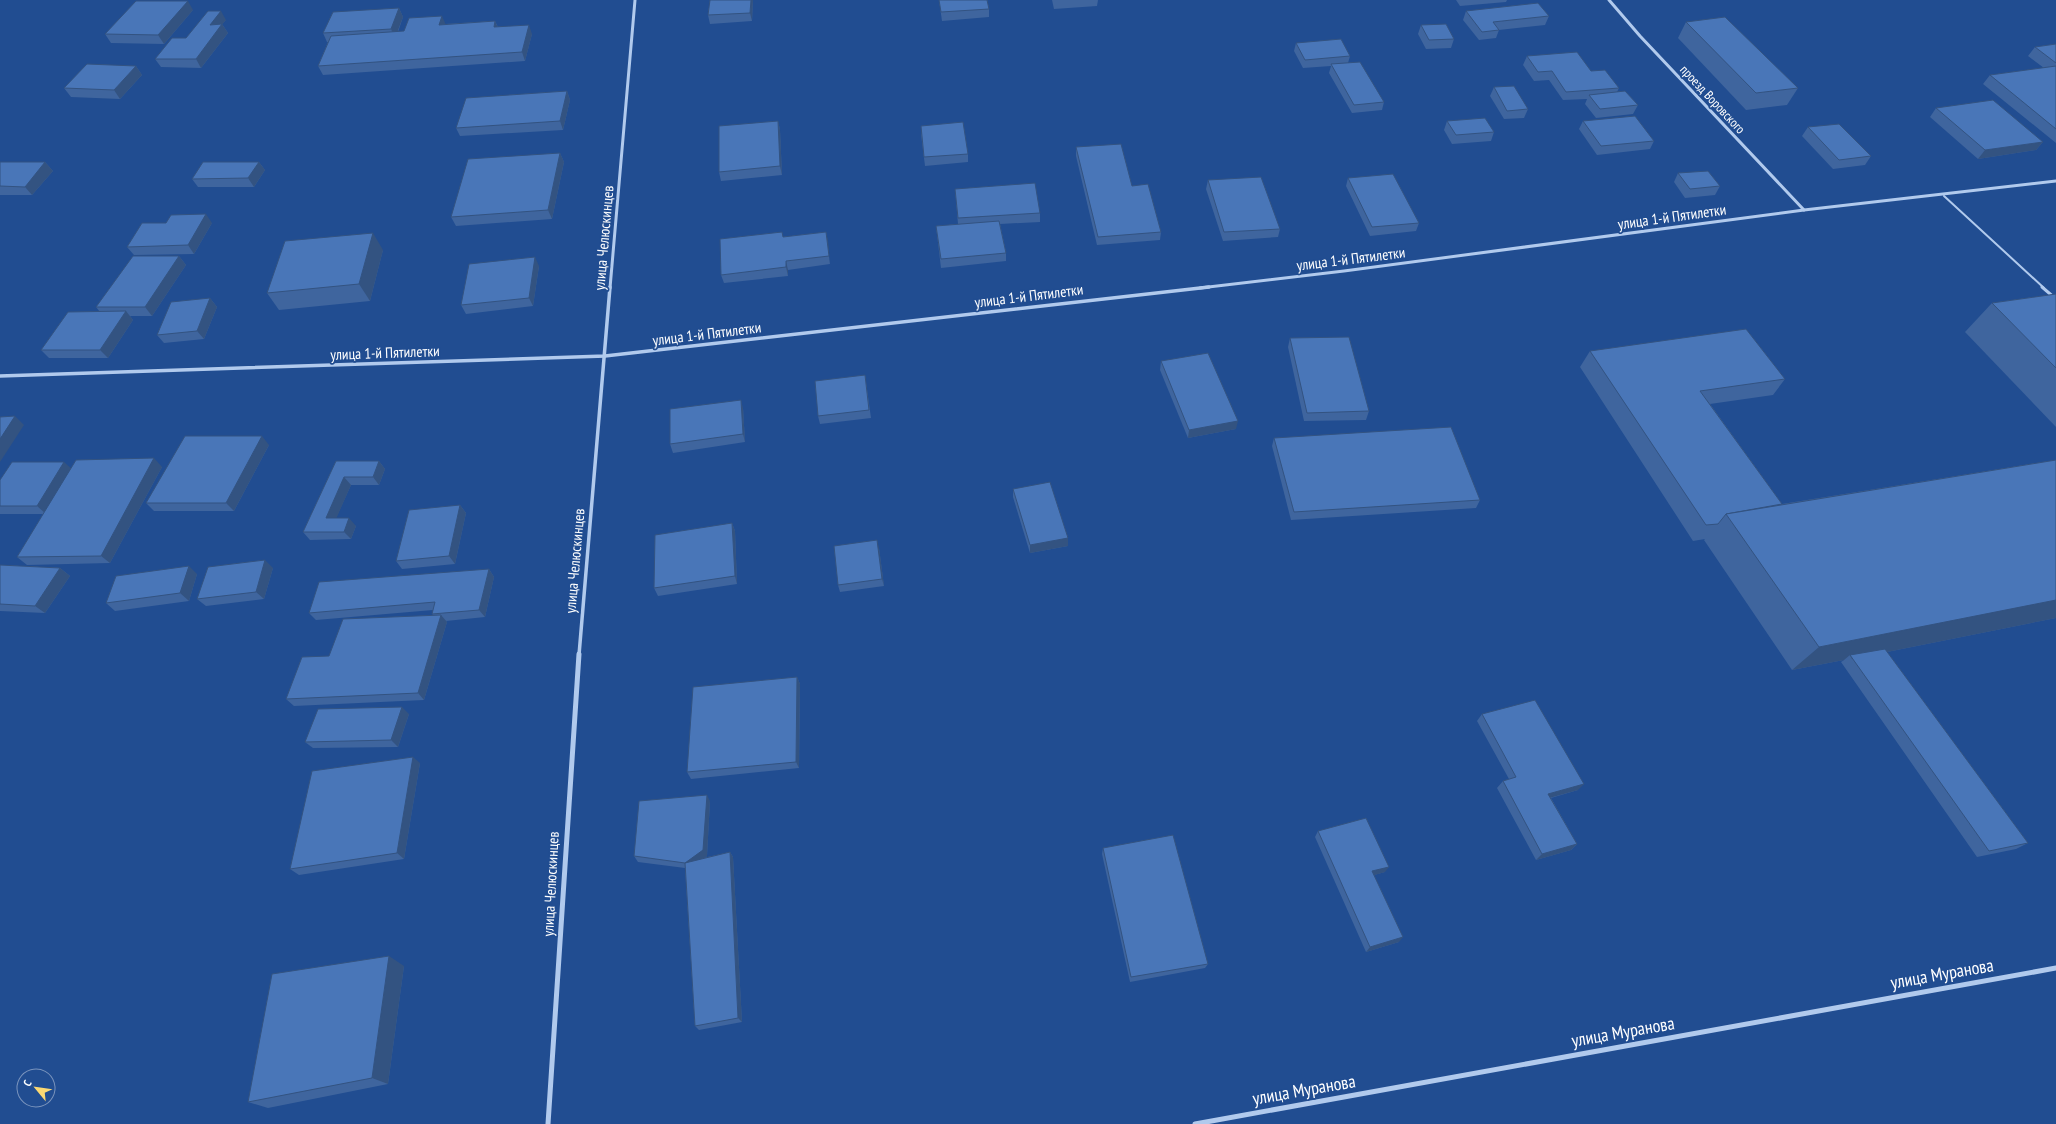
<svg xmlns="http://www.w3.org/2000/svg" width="2056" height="1124" font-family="'PT Sans Narrow',sans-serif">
  <rect width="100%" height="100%" fill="#214d91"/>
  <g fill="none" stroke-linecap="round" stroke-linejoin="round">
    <!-- lane-far1 -->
    <path stroke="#b1caed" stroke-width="2" d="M1944,196L2044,288"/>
    <!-- lane -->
    <path stroke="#b1caed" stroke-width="3" d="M2042,287L2056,299"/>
    <!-- street-far2 -->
    <g stroke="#b1caed" stroke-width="3">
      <path d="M1609,0L1640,36L1804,210"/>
      <path d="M610,288L635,0"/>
      <path d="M1200,288L1344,271L1804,210L2056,181"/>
    </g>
    <!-- street-far1 -->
    <g stroke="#b1caed" stroke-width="3.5">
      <path d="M0,376L605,356L1209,287"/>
      <path d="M579,655L610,287"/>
    </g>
    <!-- street -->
    <g stroke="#b1caed" stroke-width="5">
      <path d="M548,1124L579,654"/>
      <path d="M1195,1124L2056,968"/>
    </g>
  </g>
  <!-- wall -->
  <g fill="#3f659e">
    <path d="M710,0H753L752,21L710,24L708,15Z"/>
    <path d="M939,0H987L989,9V17L942,21Z"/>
    <path d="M1052,0H1098L1097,6L1054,9Z"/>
    <path d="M1456,0H1507L1506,2L1460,6Z"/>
    <path d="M399,8L403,17L398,32L404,31L445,24L495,21L498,27L532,34L525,61L323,75L318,66L328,42H327L323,33Z"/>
    <path d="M193,10L164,44L111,43L105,34Z"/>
    <path d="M1466,11L1549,16L1545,25L1499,30L1496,38L1479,40L1463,20Z"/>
    <path d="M226,20L222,24L228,33L201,68L161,67L155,59L186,38Z"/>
    <path d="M1686,22L1798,88L1787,105L1746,110L1678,38Z"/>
    <path d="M1421,25L1454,39L1451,48L1426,49L1418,34Z"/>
    <path d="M1296,43L1350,56L1348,63L1384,102L1382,110L1352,113L1329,73L1331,66L1303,68L1294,51Z"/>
    <path d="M2056,44V143L1983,84L1990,75L2044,68L2028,56L2035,47Z"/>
    <path d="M1527,56L1591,71L1619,88L1617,92L1638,105L1633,114L1596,118L1585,104L1587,99L1563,100L1549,80L1534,81L1523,65Z"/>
    <path d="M136,66L142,75L120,99L71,97L64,88Z"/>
    <path d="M1494,87L1528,109L1524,118L1504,119L1490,96Z"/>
    <path d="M567,91L570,100L563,130L460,136L456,128Z"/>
    <path d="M1936,108L2043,142L2036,150L1978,159L1930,117Z"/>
    <path d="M778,121L780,130L782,175L721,181L719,172Z"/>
    <path d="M1447,121L1494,132L1491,141L1452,144L1444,130Z"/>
    <path d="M1583,121L1654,141L1650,149L1597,155L1579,129Z"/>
    <path d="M1808,127L1871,156L1865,165L1833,169L1802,136Z"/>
    <path d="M921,134L968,154V162L925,166Z"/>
    <path d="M1076,147L1132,186L1161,232L1160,240L1097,245L1076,156Z"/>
    <path d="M560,153L564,162L552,219L456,226L451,217Z"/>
    <path d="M0,162H45L53,171L32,195H0Z"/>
    <path d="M259,162L265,170L254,187H198L192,179Z"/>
    <path d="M1678,173L1720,186L1715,195L1685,198L1674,182Z"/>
    <path d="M1348,178L1419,223L1416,231L1370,236L1346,186Z"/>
    <path d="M1208,180L1280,229L1278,237L1223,241L1206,189Z"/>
    <path d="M955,189L1040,213V222L1000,224L1006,253V261L941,268L936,226L958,224Z"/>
    <path d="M212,223L194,254L134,255L127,247Z"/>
    <path d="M826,232L830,264L788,270V276L724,283L721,275L783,237Z"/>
    <path d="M383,250L370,301L279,310L267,293Z"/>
    <path d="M179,256L186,265L152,316H130L133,320L108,358H49L41,350L100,312L96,307Z"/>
    <path d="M539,266L533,306L466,314L461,305Z"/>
    <path d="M2056,294V427L1965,332L1992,303Z"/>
    <path d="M210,298L217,307L204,339L164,343L157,335Z"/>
    <path d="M1290,338L1369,411L1366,420L1304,421L1288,347Z"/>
    <path d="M1590,351L1785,379L1773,395L1710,404L1782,504L2056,460V618L1887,652L2028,843L2016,849L1977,857L1841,662L1844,660L1792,670L1704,540L1705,539L1693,541L1580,367Z"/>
    <path d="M1161,361L1236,429L1188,438L1160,370Z"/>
    <path d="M865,375L871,418L820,424L818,416Z"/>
    <path d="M743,408L745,442L673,453L670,444Z"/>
    <path d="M1274,438L1480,500L1476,508L1291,520L1272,446Z"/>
    <path d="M269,445L234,511H154L146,503Z"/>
    <path d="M336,461H379L385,469L379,485H351L336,518L356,526L351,539L310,540L303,532Z"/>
    <path d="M162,467L110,563L27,565L17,557L44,514H0V480L71,468Z"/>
    <path d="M1013,489L1068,546L1030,553L1013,497Z"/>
    <path d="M460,505L466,513L455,564L402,569L396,561Z"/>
    <path d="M732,523L735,531L737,584L658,596L654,588Z"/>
    <path d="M879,548L884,586L840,592L838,585Z"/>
    <path d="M0,565L60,568L70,576L45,613L0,611Z"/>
    <path d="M273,568L264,599L206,606L197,599Z"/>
    <path d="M489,569L494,577L485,617L446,621L447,622L424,700L294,706L286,699L329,656L433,615L432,614L433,610L316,620L309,613Z"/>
    <path d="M197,574L189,601L115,611L106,603Z"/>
    <path d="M797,677L800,684L799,768L691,779L687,772Z"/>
    <path d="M409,714L398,747L313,748L305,742Z"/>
    <path d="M1482,714L1578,790L1551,798L1577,844L1571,850L1536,860L1497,788L1503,781L1509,779L1477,721Z"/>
    <path d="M420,763L404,859L299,875L290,869Z"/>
    <path d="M710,801L707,856L703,858L730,852L733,857L742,1022L699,1030L695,1026L685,868L638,862L634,856Z"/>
    <path d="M1318,831L1385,872L1374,875L1399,942L1366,952L1315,837Z"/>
    <path d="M1103,848L1208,964L1205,968L1130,982L1102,854Z"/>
    <path d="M404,966L388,1084L268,1108L248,1102Z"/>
  </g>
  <!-- shaded-wall -->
  <g fill="#335381">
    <path d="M751,0H753L752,21L750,13Z"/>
    <path d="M188,1L193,10L164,44L158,35Z"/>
    <path d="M399,8L403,17L395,38L391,29Z"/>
    <path d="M221,11L226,20L215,33L210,25Z"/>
    <path d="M442,16L446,25H439Z"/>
    <path d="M495,21L499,30L494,27Z"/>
    <path d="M222,24L228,33L201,68L196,59Z"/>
    <path d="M529,25L532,34L525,61L522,52Z"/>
    <path d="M136,66L142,75L120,99L114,90Z"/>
    <path d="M567,91L570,100L563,130L560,121Z"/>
    <path d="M778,121L780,130L782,175L780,166Z"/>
    <path d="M2043,142L2036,150L1978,159L1985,150Z"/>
    <path d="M560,153L564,162L552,219L548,210Z"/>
    <path d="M45,162L53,171L32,195L25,187Z"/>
    <path d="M259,162L265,170L254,187L248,178Z"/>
    <path d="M206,214L212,223L194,254L188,245Z"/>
    <path d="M826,232L828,240L830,264Z"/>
    <path d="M373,233L383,250L370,301L359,284Z"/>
    <path d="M179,256L186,265L152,316L145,307Z"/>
    <path d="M535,257L539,266L533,306L529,298Z"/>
    <path d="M786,261L788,270V276L786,267Z"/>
    <path d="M210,298L217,307L204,339L197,331Z"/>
    <path d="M126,311L133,320L108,358L100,350Z"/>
    <path d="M741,400L743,408L745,442L743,434Z"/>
    <path d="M15,416L24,425L0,462V439Z"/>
    <path d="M1238,421L1236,429L1188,438L1189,430Z"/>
    <path d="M262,436L269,445L234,511L226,503Z"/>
    <path d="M154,458L162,467L110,563L101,556Z"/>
    <path d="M379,461L385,469L379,485L373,477Z"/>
    <path d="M64,462L73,470L46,514L37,506Z"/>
    <path d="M344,477L351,485L333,526L326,518Z"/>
    <path d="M460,505L466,513L455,564L449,556Z"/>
    <path d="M349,518L356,526L351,539L344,532Z"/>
    <path d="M732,523L735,531L737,584L735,576Z"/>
    <path d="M1068,538V546L1030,553V545Z"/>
    <path d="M877,540L879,548L884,586L882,579Z"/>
    <path d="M265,560L273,568L264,599L256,592Z"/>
    <path d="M189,566L197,574L189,601L180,593Z"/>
    <path d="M60,568L70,576L45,613L35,606Z"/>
    <path d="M489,569L494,577L485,617L479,610Z"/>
    <path d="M2056,600V618L1852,659L1850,655L1844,660L1792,670L1819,647Z"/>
    <path d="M441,615L447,622L424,700L418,693Z"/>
    <path d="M797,677L800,684L799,768L796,762Z"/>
    <path d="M402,707L409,714L398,747L391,740Z"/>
    <path d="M413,757L420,763L404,859L397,853Z"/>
    <path d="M1584,784L1578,790L1542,800L1548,794Z"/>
    <path d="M707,795L710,801L707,856L689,868L685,863Z"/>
    <path d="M1577,844L1571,850L1536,860L1542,854Z"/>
    <path d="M730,852L733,857L742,1022L738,1018Z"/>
    <path d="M1389,867L1385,872L1368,877L1372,871Z"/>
    <path d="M1403,937L1399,942L1366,952L1370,947Z"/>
    <path d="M389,956L404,966L388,1084L372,1078Z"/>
  </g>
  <!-- building -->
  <g fill="#4976b8" stroke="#335381">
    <path d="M710,0H751L750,13L708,15Z"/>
    <path d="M939,0H987L989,9L941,12Z"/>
    <path d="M136,1H188L158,35L105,34Z"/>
    <path d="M1538,3L1549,16L1493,22L1499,30L1482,32L1466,11Z"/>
    <path d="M399,8L391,29L323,33L333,12Z"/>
    <path d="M208,11H221L210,25L222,24L196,59H155L172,38H186Z"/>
    <path d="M442,16L439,25L495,21L494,27L529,25L522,52L318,66L331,36L404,31L409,18Z"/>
    <path d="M1725,17L1798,88L1756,93L1686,22Z"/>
    <path d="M1446,24L1454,39L1429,40L1421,25Z"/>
    <path d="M1341,39L1350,56L1305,60L1296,43Z"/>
    <path d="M2056,44V63L2035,47Z"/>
    <path d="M1577,52L1591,71L1605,70L1619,88L1566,92L1552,71L1538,72L1527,56Z"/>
    <path d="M1360,62L1384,102L1354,105L1331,64Z"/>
    <path d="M87,64L136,66L114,90L64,88Z"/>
    <path d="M2056,66V129L1990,75Z"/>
    <path d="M1514,86L1528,109L1507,111L1494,87Z"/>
    <path d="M567,91L560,121L456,128L466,98Z"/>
    <path d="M1625,91L1638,105L1600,109L1589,95Z"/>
    <path d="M1993,100L2043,142L1985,150L1936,108Z"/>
    <path d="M1635,116L1654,141L1601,146L1583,121Z"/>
    <path d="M1485,118L1494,132L1456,135L1447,121Z"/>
    <path d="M778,121L780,166L719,172V126Z"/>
    <path d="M963,122L968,154L924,157L921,126Z"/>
    <path d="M1839,124L1871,156L1839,160L1808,127Z"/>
    <path d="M1121,144L1132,186L1148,184L1161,232L1098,237L1076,147Z"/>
    <path d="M560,153L548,210L451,217L468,159Z"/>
    <path d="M0,162H45L25,187L0,186Z"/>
    <path d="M203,162H259L248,178L192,179Z"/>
    <path d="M1708,171L1720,186L1690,189L1678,173Z"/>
    <path d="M1393,174L1419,223L1372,227L1348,178Z"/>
    <path d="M1261,177L1280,229L1224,232L1208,180Z"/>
    <path d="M1035,183L1040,213L958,218L955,189Z"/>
    <path d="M206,214L188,245L127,247L142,223H166L171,215Z"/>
    <path d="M999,221L1006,253L941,259L936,226Z"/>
    <path d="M782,232L783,237L826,232L829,256L786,261V267L721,275L720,239Z"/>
    <path d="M373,233L359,284L267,293L285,241Z"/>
    <path d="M133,256H179L145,307H96Z"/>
    <path d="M535,257L529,298L461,305L469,264Z"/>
    <path d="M2056,294V368L1992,303Z"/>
    <path d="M210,298L197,331L157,335L171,302Z"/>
    <path d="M126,311L100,350H41L68,312Z"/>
    <path d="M1746,329L1785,379L1700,391L1782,504L1726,514L1718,524L1706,525L1590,351Z"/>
    <path d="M1349,337L1369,411L1307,413L1290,338Z"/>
    <path d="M1208,353L1238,421L1189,430L1161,361Z"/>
    <path d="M865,375L869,410L818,416L815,381Z"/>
    <path d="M741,400L743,434L670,444V409Z"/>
    <path d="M15,416L0,439V417Z"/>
    <path d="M1451,427L1480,500L1294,512L1274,438Z"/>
    <path d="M185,436H262L226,503H146Z"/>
    <path d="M154,458L101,556L17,557L76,460Z"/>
    <path d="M2056,460V600L1819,647L1726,514Z"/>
    <path d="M336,461H379L373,477H344L326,518H349L344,532H303Z"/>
    <path d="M12,462H64L37,506H0V480Z"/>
    <path d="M1050,482L1068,538L1030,545L1013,489Z"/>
    <path d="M460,505L449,556L396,561L409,510Z"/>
    <path d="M732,523L735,576L654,588L655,535Z"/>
    <path d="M877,540L882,579L838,585L834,546Z"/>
    <path d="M265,560L256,592L197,599L208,567Z"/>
    <path d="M0,565L60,568L35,606L0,604Z"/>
    <path d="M189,566L180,593L106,603L116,576Z"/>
    <path d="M489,569L479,610L432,614L435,602L309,613L319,582Z"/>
    <path d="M441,615L418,693L286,699L302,657L329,656L343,619Z"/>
    <path d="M1885,649L2028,843L1989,851L1850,655Z"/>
    <path d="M797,677L796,762L687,772L693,687Z"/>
    <path d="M1535,700L1584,784L1548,794L1577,844L1542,854L1503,781L1516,777L1482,714Z"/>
    <path d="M402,707L391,740L305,742L318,709Z"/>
    <path d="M413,757L397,853L290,869L312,771Z"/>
    <path d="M707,795L703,850L685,863L730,852L738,1018L695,1026L685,863L634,856L639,801Z"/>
    <path d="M1366,818L1389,867L1372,871L1403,937L1370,947L1318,831Z"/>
    <path d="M1173,835L1208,964L1131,977L1103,848Z"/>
    <path d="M389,956L372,1078L248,1102L272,974Z"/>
  </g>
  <g text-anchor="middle" stroke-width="3.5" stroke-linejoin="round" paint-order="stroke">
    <!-- far-street labels -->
    <g font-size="13" fill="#fff" stroke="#214d91">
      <text transform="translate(1713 99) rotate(47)" y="5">проезд Воровского</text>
    </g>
    <!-- street labels -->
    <g font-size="15" fill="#fff" stroke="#214d91">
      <text transform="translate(1672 217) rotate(-8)" y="5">улица 1-й Пятилетки</text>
      <text transform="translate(604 238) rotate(-85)" y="5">улица Челюскинцев</text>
      <text transform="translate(1351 259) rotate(-7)" y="5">улица 1-й Пятилетки</text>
      <text transform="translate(1029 296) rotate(-7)" y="5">улица 1-й Пятилетки</text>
      <text transform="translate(707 334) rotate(-7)" y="5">улица 1-й Пятилетки</text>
      <text transform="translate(385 353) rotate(-2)" y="5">улица 1-й Пятилетки</text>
      <text transform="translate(575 561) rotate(-85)" y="5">улица Челюскинцев</text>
      <text transform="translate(551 884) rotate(-87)" y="5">улица Челюскинцев</text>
    </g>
    <!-- near-street labels -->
    <g font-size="18" fill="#fff" stroke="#214d91">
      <text transform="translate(1942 974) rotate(-10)" y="6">улица Муранова</text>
      <text transform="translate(1623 1032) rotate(-10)" y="6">улица Муранова</text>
      <text transform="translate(1304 1090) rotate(-10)" y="6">улица Муранова</text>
    </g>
  </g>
  <!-- north arrow -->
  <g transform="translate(36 1088) rotate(299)"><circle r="19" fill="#214d91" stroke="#7a94bd"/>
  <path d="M0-3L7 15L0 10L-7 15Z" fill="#fad873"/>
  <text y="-6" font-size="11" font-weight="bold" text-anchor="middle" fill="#ffffff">С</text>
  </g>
</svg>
